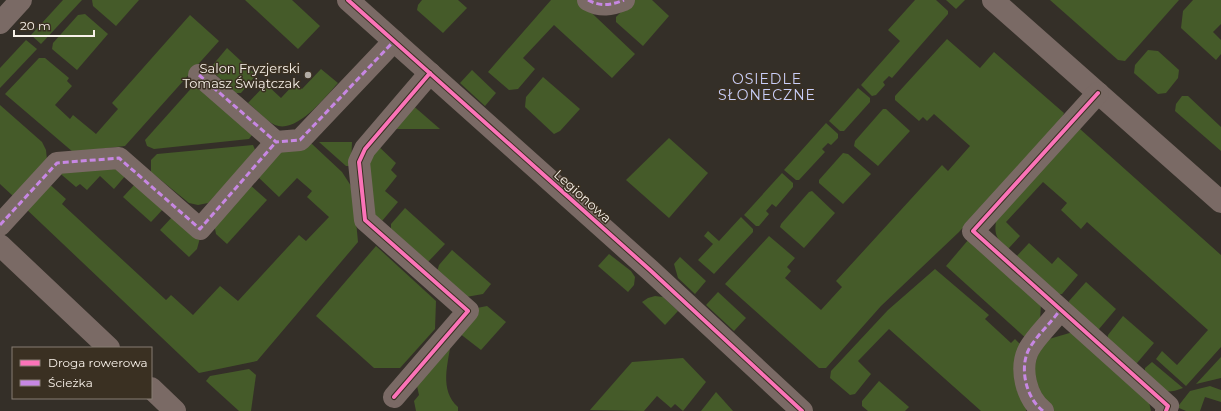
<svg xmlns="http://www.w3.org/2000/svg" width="1221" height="411" font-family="Montserrat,sans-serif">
  <rect width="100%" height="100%" fill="#342f28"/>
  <!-- green -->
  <g fill="#455b29">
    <path d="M63,0H82L41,44L31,35Z"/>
    <path d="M92,0H139L116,26L93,6Z"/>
    <path d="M245,0H292L320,26L298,49Z"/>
    <path d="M422,0H458L467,8L443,33L417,10L418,5Z"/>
    <path d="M551,0H578L635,54L612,78L554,25L523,58L535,69L518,89L509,90L488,72Z"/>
    <path d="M633,0H652L669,16L643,46L616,22V17Z"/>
    <path d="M915,0H936L948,11V14L892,78L889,76L883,82L885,85L876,95L872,96L861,85L900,41L888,30Z"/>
    <path d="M946,0H965L956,9Z"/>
    <path d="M1050,0H1179L1125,61L1118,60Z"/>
    <path d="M1193,0H1221V24L1213,32L1221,40V54L1216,60L1181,28L1183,11Z"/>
    <path d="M85,14L108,34L77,70L52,49L53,43L78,15Z"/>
    <path d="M190,15L219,41L125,146L73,152L5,94L39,58H45L69,78L67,81L72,86L55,105L70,119L73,115L96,134L118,109L112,103Z"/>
    <path d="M947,39L980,68L994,52L1064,113L1062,118L959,232L881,306L826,368H819L725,284L769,236L795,258L787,267L791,271L785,278L821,310L842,287L836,281L942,165L948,171L970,146L934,114L927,121L923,117L919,121L895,100V96Z"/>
    <path d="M26,40L37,49L0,88V68Z"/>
    <path d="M227,48L256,75L241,93H236L213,72L212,66Z"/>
    <path d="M1148,50L1158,51L1179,70L1178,78L1166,93L1158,94L1134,73L1135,65Z"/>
    <path d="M321,69L338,83C325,97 297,134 275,125C267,122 255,108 248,103L266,84L281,98L295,83L302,89Z"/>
    <path d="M472,70L496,93L485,106L460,83Z"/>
    <path d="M543,77L580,109L560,131L554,134L525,107L526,97Z"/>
    <path d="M196,83L252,135L249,139L154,149L147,146L145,140Z"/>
    <path d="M858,88L870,98V102L844,131H840L829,121Z"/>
    <path d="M1182,96H1188L1221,127V151L1175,111L1176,104Z"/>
    <path d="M410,103L440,129H395Z"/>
    <path d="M0,105L42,142L46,150L47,160L13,196L0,184Z"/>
    <path d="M883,109H886L910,131L878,166L854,146L855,141Z"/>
    <path d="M826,123L838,134V138L831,145L828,143L822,149L825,152L799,180H796L784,170Z"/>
    <path d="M1074,129H1080L1221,255V347L1186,386L1156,359L1162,351L1177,365L1208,330L1087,222L1081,229L1061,210L1067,203L1043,182L1006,222L1020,236L1008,249C994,238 994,232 997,215Z"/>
    <path d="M669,138L708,173L669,218L626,180Z"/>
    <path d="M299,142L312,144L342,172L353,189L358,242L257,361L199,373L23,206L46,181L66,199L62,204L166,300L171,295L193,315L220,286L238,301L299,235L306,241L329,217L307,197L312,191L297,178L279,197L257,176L288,145Z"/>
    <path d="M319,142H352L351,166H346Z"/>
    <path d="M375,143L396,163L391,170L397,176L385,191L398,202L382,221L370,212L366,163Z"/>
    <path d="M253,145L256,152L208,203L198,205L189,203L151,172V160L157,154Z"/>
    <path d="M843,153L848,154L871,174L843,204L819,183V180Z"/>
    <path d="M114,160L126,175L114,189L100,176L87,190L80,184L76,187L56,170Z"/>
    <path d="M782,173L793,183V187L776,207L772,204L766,211L769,214L759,226H756L744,215Z"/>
    <path d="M136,183L165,207L151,222L123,197Z"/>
    <path d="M249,184L267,200L227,244L216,234L214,223Z"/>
    <path d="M812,191L835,213L804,248L780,227L781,224L809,192Z"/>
    <path d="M405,208L445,244L428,262L391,229V224Z"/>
    <path d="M173,216L200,238L197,249L189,257L160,230Z"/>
    <path d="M741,217L753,229V232L714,274L698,260L713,244L704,236L708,231L719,241Z"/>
    <path d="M969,239L1041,303L1040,321L1029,341L946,266Z"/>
    <path d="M1029,243L1052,264L1058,257L1078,275L1062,294H1054L1015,258Z"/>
    <path d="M376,246L436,301L435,329L400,368H374L316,316Z"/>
    <path d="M452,250L491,284L483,294L466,297L437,272L439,265Z"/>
    <path d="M609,254L631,271L635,277L634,285L628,292L598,266Z"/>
    <path d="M680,257L706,281L695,294L678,278L674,264Z"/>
    <path d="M935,269L989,315L985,319L1011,343L1015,339L1022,346L1028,403L1026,411H981L889,329L858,361L871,374L855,394L850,395L830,378L831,371L888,310Z"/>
    <path d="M1086,282L1116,309L1099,329H1091L1068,308L1069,301Z"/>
    <path d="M718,292L746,318L734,331L706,305Z"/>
    <path d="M655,296L663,297L678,311L665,325L642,302L648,298Z"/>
    <path d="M487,306L506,322L481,350L459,333L477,308Z"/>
    <path d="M1123,316L1154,343L1137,363H1131L1107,342L1108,335Z"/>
    <path d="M1073,332L1148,398L1151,411H1053L1042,401L1033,372L1039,350L1049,339Z"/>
    <path d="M451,342C448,364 439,390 458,407V411H416L414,401L419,395L415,377Z"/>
    <path d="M1221,357V378L1196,384Z"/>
    <path d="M683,358L706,382L683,411L675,404L671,408L657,396L644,411L590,410L632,362Z"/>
    <path d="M1152,362L1183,388C1163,396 1160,390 1145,376V368Z"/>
    <path d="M249,369L256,375L251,411H239L206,381L210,376Z"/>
    <path d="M879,381L909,407L905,411H868L862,406V401Z"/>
    <path d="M1210,386L1221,390V402L1205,397L1200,411H1186L1179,408V405L1190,391Z"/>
    <path d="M716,392L733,411H701Z"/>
  </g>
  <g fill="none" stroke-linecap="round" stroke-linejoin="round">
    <!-- minor -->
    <g stroke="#7a6a65" stroke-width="22">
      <path d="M348,0L650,270L802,411"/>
      <path d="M588,0C601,7 611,5 624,0"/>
      <path d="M993,0L1221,202"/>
      <path d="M0,23L21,0"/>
      <path d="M199,75L276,142L300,140L394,41"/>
      <path d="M1098,93L973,231L1168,406L1166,411"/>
      <path d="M0,225L57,163L119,158L200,229L276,142"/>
      <path d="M0,245L109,348"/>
      <path d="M151,388L175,411"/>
      <path d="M394,397L468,311L365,220L359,162L365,149L430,73"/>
      <path d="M1043,411C1026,398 1019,368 1029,349C1037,335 1051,323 1060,310"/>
    </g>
    <!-- quiet -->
    <g stroke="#c787e3" stroke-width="3" stroke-dasharray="6 3" stroke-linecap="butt">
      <path d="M588,0C601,7 611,5 624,0"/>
      <path d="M199,75L276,142L300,140L394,41"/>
      <path d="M0,225L57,163L119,158L200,229L276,142"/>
      <path d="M1043,411C1026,398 1019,368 1029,349C1037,335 1051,323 1060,310"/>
    </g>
    <!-- cycleway casing -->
    <g stroke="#3a3022" stroke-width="6">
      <g id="cycleway">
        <path d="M348,0L650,270L802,411"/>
        <path d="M1098,93L973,231L1168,406L1166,411"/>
        <path d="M394,397L468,311L365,220L359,162L365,149L430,73"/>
      </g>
    </g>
    <!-- cycleway -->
    <use href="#cycleway" stroke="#fb73b8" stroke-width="4"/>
  </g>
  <!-- markers -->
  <circle fill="#b3ada5" stroke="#3a3022" stroke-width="1.5" cx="308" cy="75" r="4"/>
  <g text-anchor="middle" stroke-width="3" stroke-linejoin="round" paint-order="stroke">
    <!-- poi labels -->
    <g font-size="13" fill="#f8f1e9" stroke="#3a3022" text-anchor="end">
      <text x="300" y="73">Salon Fryzjerski<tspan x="300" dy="15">Tomasz Świątczak</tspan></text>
    </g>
    <!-- street labels -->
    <g font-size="13" fill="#f8f1e9" stroke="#3a3022">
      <text transform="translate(583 196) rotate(42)" y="5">Legionowa</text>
    </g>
    <!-- neighbourhood labels -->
    <g font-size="14" letter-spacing="1" fill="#c9cffa" stroke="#3a3022">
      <text x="767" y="84">OSIEDLE<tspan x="767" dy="16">SŁONECZNE</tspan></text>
    </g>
  </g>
  <!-- legend -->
  <rect x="12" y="347" width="140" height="52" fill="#3a3022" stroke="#867d72"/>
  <rect x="20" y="360" width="20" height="6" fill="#fb73b8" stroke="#867d72"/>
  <text x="48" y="367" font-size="12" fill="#f8f1e9">Droga rowerowa</text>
  <rect x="20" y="380" width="20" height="6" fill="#c787e3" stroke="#867d72"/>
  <text x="48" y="387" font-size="12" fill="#f8f1e9">Ścieżka</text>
  <!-- scale -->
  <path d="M14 30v6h80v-6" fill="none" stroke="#f8f1e9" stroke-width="2"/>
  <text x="20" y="30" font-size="12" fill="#f8f1e9" stroke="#3a3022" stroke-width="3" paint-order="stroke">20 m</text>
</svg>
